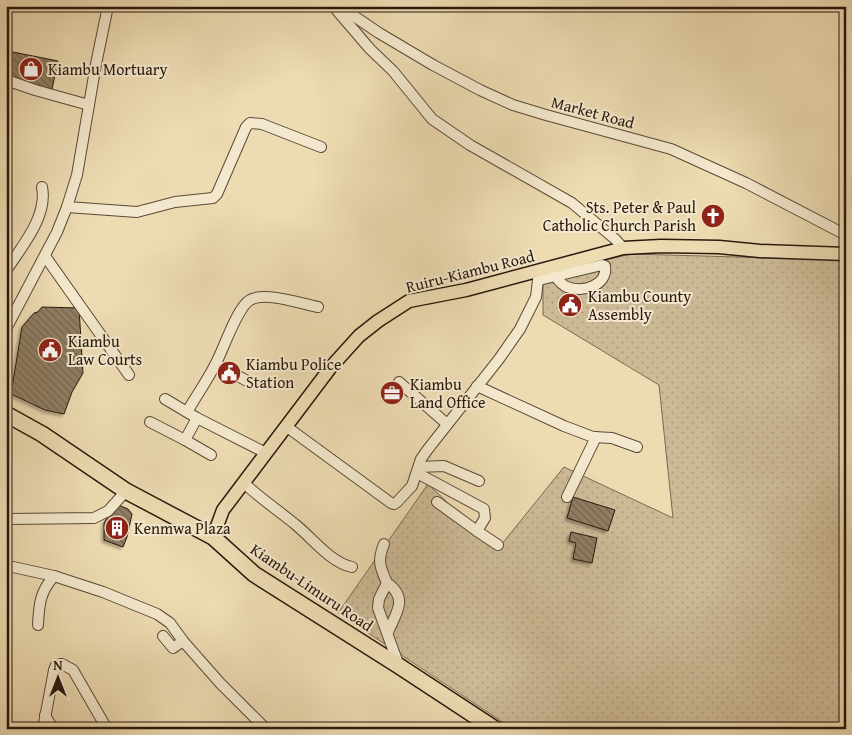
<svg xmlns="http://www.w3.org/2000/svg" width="852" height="735" font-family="'Gentium Book Plus',serif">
  <defs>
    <pattern id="grass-dots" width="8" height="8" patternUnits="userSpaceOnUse" patternTransform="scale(1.25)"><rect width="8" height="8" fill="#ccba96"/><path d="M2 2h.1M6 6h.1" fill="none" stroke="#af9f80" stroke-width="1.8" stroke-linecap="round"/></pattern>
    <pattern id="building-back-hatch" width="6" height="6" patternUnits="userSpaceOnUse" patternTransform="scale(1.25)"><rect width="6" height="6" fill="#8f7d63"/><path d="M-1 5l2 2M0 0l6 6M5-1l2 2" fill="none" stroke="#756550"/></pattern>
    <filter id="shadow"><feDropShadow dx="-2.5" dy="2.5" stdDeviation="1" flood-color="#0004"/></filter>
  </defs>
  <rect width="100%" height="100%" fill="#eddbb2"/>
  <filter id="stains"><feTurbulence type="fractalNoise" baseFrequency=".004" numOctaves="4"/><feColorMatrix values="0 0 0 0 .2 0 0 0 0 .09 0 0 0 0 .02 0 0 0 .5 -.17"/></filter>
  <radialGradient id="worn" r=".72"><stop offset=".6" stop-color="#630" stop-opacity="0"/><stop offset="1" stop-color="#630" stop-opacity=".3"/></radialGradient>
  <!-- grass -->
  <path fill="url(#grass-dots)" stroke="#7a6952" d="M631,254L846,260V729H513L338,613L428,484L497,550L564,467L673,518L659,385L543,315V274Z"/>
  <!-- building -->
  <g fill="url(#building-back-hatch)" stroke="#29180d" filter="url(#shadow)">
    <path d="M13,52L58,61L52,89L27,84L6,74L7,61Z"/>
    <path d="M42,307L79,308L83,373L72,392L64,414L45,410L11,394L22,327L34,313L38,312Z"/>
    <path d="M573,497L615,510L608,531L567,518Z"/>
    <path d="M116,504L128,509L132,514L127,537L123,547L104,540V523Z"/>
    <path d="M571,532L597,538L592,563L573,559L576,543L569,541Z"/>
  </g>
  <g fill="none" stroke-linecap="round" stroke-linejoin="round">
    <!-- minor casing -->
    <g stroke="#5a4936" stroke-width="12">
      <g id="minor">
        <path d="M339,6L379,33L433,65L480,90L513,105L546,115L671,149L746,183L846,235"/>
        <path d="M334,7L370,49L393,71L432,119L470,145L572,203L615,239L623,248"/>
        <path d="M6,80L35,90L89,105"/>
        <path d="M67,207L137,212L175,202L213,198L217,194L246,127L250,123L262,124L321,147"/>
        <path d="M45,256L129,375"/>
        <path d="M6,271C21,247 48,217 42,187"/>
        <path d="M539,280L602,265L605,266C608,286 582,293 567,287C562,285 558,280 555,276"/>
        <path d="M6,329L57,232L67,207L77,175L96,64L108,6"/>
        <path d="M216,364L249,382"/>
        <path d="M399,382L447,424"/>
        <path d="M477,386L564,426L593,437L612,438L637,447"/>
        <path d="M165,399L197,418L266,453"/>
        <path d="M187,412C196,396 207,381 215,365C223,351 237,307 250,300C265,291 302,304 318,307"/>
        <path d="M197,418L185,440L211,455"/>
        <path d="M150,422L185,440"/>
        <path d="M287,427L391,503L394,504L397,502L412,486L421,459L428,449L499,359L520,329L536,297L539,271"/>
        <path d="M419,467L444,466L479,481"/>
        <path d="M417,473L484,509L485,518L477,531L498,545"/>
        <path d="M244,483C261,499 279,511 296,525C313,539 330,562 352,567"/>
        <path d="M567,497L596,437"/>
        <path d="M437,502L477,531"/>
        <path d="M6,518L10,519L94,518L108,511L126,491"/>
        <path d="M384,544C377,561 380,567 387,583L379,599L378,608L399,666"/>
        <path d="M6,567H13L54,576L103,592L157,614L170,623L183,641L220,683L266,729"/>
        <path d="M387,583C409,598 396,613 388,632"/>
        <path d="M38,625C39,604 40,592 54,576"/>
        <path d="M163,636L173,648L183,641"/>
        <path d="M45,715L53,729"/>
        <path d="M43,729L54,670L56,665L62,664L73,670L107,729"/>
      </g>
    </g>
    <!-- major casing -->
    <g stroke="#29180d" stroke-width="15">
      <path id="major" d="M213,537L223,510L331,367L359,336L378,321L409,301L466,290L623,248L661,246L719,247L760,251L846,254"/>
    </g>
    <!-- highway casing -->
    <g stroke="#29180d" stroke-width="18">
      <path id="highway" d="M6,414L42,434L126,491L213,537L254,574L399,666L495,729"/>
    </g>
    <!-- minor -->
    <use href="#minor" stroke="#f3e8cd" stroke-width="10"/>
    <!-- major -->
    <use href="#major" stroke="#eddbb2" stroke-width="12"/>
    <!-- highway -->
    <use href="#highway" stroke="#eddbb2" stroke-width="15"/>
  </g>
  <!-- icons -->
  <defs>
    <g id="shop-disc" transform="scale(1.25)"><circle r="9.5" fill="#8f2418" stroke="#f3e8cd"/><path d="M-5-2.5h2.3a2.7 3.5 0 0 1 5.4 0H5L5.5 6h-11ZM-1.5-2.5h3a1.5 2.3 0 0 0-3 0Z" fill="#fff"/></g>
    <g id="church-disc" transform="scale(1.25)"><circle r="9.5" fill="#8f2418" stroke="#f3e8cd"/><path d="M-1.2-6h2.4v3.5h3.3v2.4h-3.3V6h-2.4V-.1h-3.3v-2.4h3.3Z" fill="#fff"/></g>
    <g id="civic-disc" transform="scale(1.25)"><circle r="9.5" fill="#8f2418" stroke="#f3e8cd"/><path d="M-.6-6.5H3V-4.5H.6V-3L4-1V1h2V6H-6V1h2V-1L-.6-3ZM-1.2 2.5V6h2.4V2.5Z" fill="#fff"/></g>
    <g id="office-disc" transform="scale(1.25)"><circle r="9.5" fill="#8f2418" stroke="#f3e8cd"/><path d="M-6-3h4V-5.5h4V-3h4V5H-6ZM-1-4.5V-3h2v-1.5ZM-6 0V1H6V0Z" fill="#fff"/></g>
    <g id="building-disc" transform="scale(1.25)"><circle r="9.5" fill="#8f2418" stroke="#f3e8cd"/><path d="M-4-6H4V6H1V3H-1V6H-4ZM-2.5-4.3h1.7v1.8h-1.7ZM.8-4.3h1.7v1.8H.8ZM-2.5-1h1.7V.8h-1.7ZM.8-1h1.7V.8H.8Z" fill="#fff"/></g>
  </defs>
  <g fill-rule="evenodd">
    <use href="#shop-disc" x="31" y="69"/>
    <use href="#church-disc" x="713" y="216"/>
    <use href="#civic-disc" x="570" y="305"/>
    <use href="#civic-disc" x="50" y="350"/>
    <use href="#civic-disc" x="229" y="373"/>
    <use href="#office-disc" x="392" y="393"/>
    <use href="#building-disc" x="117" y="528"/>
  </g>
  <g text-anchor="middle" stroke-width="4" stroke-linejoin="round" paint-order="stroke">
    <!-- poi labels -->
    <g font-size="16" fill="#29180d" stroke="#f3e8cd" text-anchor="start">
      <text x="48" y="75">Kiambu Mortuary</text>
      <text x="696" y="213" text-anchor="end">Sts. Peter &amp; Paul<tspan x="696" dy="18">Catholic Church Parish</tspan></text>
      <text x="588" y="302">Kiambu County<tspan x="588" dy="18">Assembly</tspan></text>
      <text x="68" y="347">Kiambu<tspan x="68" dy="18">Law Courts</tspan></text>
      <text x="246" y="370">Kiambu Police<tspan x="246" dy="18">Station</tspan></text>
      <text x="410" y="390">Kiambu<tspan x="410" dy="18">Land Office</tspan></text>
      <text x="134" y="534">Kenmwa Plaza</text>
    </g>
    <!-- street labels -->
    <g font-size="16" fill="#29180d" stroke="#f3e8cd">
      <text transform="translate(593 112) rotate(15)" y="6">Market Road</text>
      <text transform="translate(470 271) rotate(-14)" y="6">Ruiru-Kiambu Road</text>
      <text transform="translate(312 587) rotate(34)" y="6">Kiambu-Limuru Road</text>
    </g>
  </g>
  <!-- margin -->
  <rect width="852" height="735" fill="none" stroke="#eddbb2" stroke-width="25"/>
  <rect x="8" y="8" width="837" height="720" fill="none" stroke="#29180d" stroke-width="2.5"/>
  <rect x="12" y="12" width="827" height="710" fill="none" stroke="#29180d"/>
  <!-- north arrow -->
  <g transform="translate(58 678)" stroke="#f3e8cd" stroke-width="4" paint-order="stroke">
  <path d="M0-4L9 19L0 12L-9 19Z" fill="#29180d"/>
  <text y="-8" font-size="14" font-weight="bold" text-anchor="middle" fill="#29180d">N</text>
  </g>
  <rect width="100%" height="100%" filter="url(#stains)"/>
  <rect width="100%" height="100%" fill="url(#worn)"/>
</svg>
